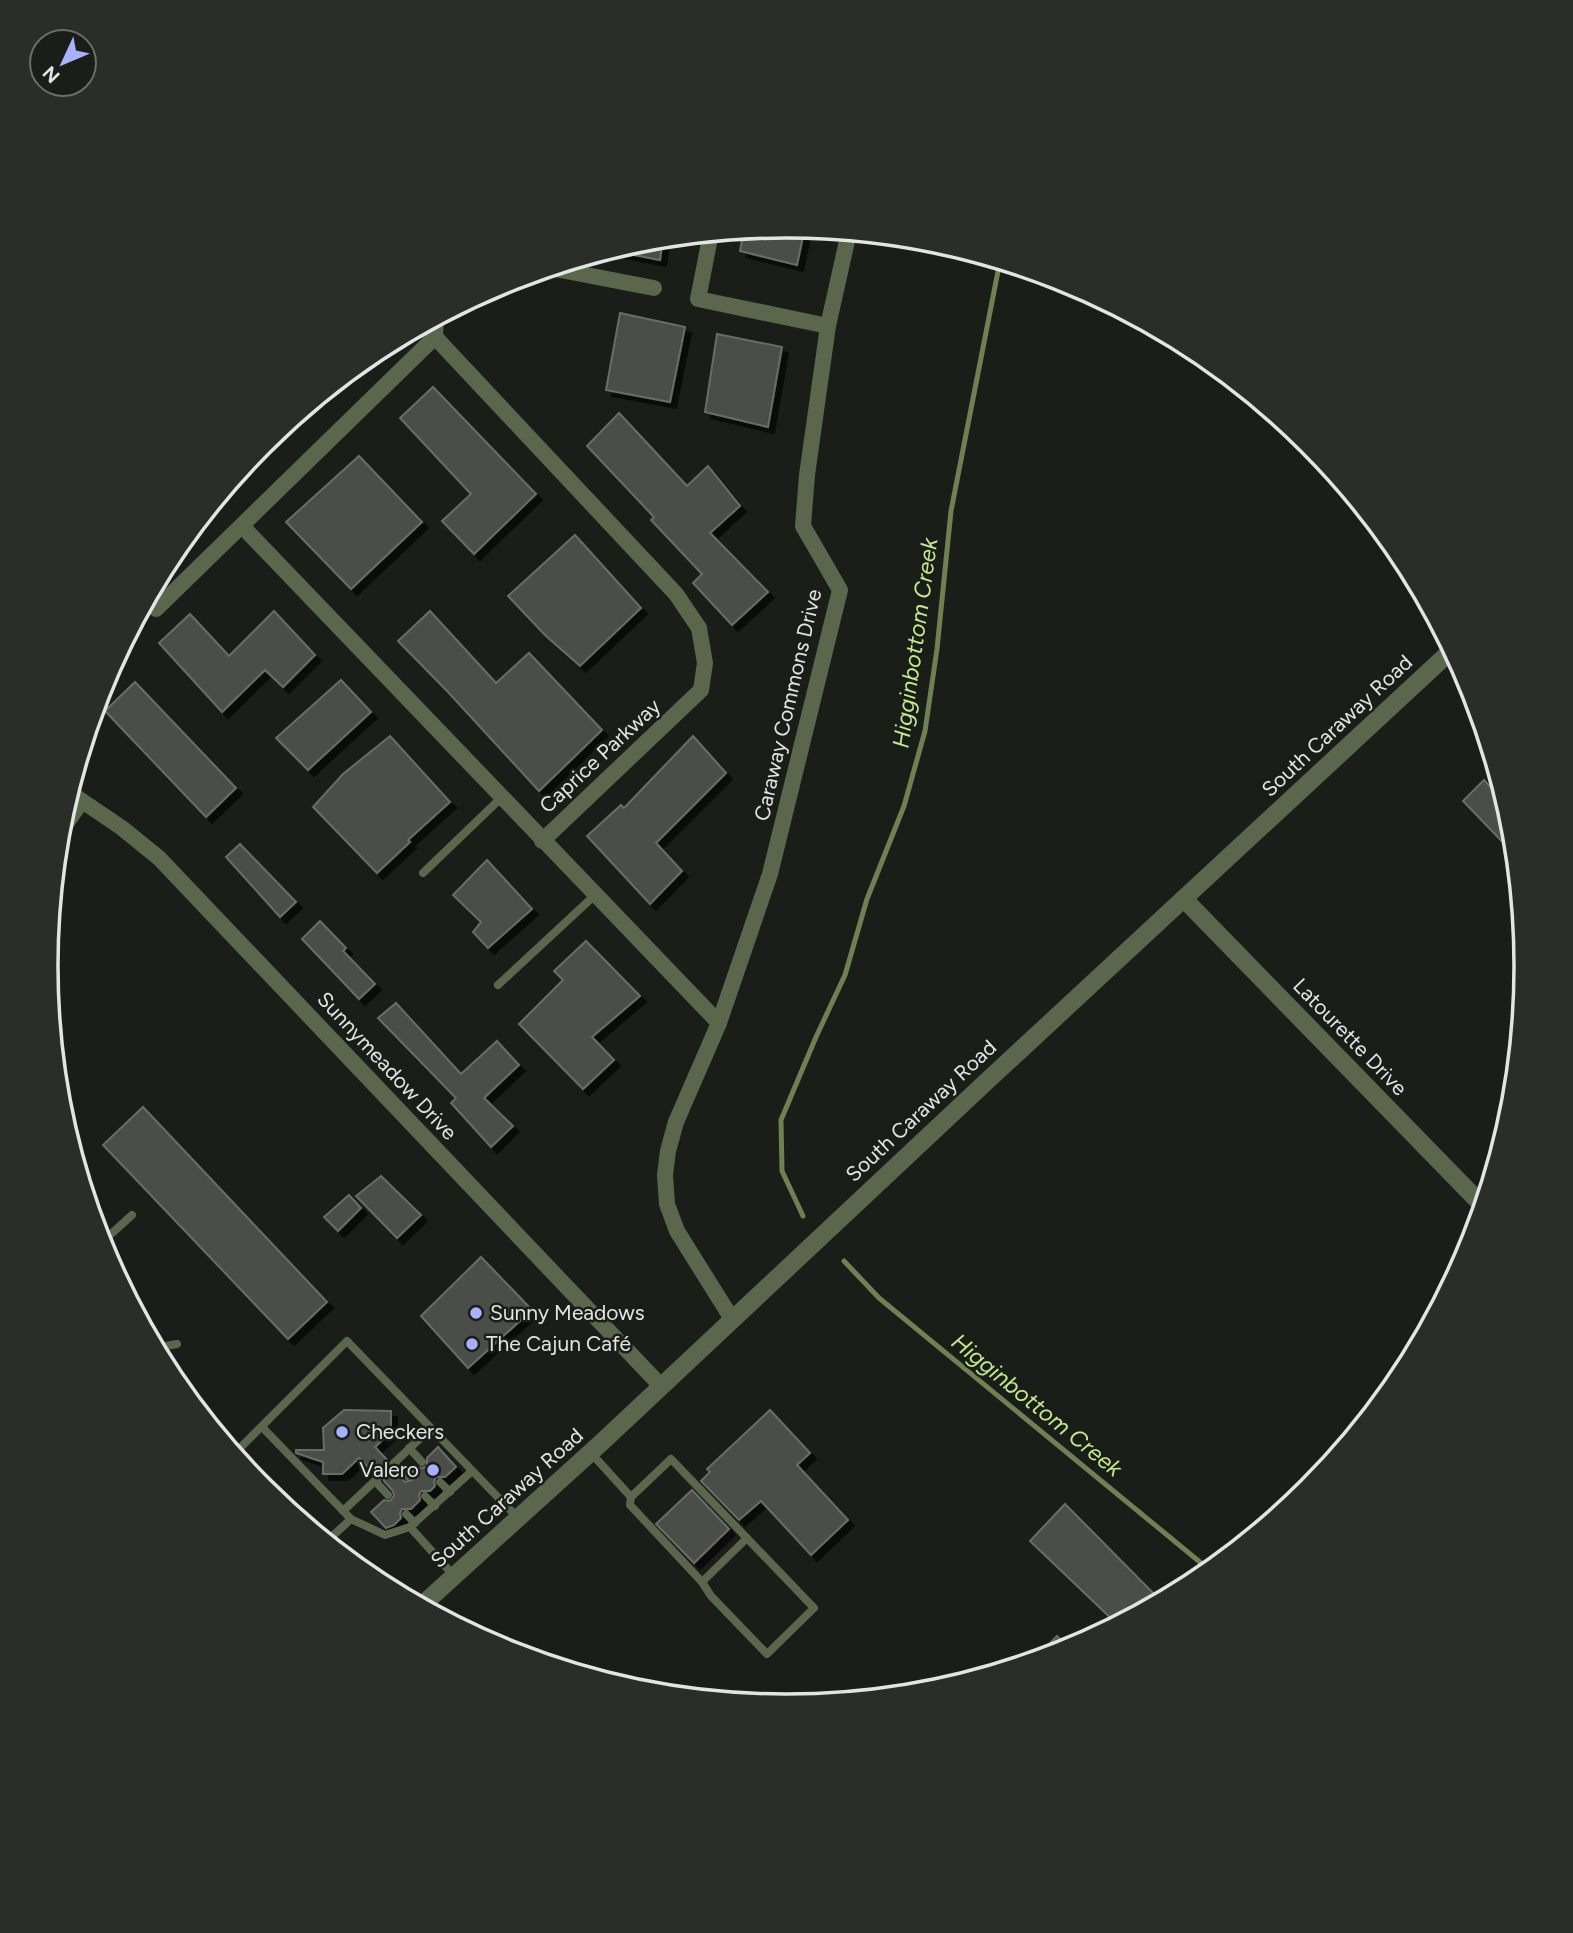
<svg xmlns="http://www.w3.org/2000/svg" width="1573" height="1933" font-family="Figtree,sans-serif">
  <defs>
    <filter id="shadow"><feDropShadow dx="6" dy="6" stdDeviation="0" flood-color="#0009"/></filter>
  </defs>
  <rect width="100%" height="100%" fill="#1b1d19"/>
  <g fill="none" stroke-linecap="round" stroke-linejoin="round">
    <!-- stream -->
    <g stroke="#708055" stroke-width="5">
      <path d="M803,1216L782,1171L781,1120L816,1037L845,975L867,899L904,806L925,731L937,649L951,511L1000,261"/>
      <path d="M844,1261L879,1298L1212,1572"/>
    </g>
  </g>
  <!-- building -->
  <g fill="#4b4d48" stroke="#696c67" stroke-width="2" filter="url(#shadow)">
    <path d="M787,226L805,227L797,265L740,251L744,230Z"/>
    <path d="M663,238L660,260L609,250L642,240Z"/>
    <path d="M620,313L685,327L670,402L606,390Z"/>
    <path d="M717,334L782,347L768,427L705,412Z"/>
    <path d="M433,387L536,494L474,554L442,521L471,494L400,418Z"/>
    <path d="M619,413L687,486L708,466L740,506L710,533L768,592L732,625L693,583L702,574L651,520L654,517L587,446Z"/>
    <path d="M359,456L422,522L351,589L286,522Z"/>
    <path d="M575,535L641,608L580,666L546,636L508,596Z"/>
    <path d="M274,611L315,655L283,687L265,670L222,712L159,643L190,614L229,656Z"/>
    <path d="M430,611L496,683L529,653L602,730L539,791L448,692L398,641Z"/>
    <path d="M341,680L371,712L308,770L276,738Z"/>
    <path d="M135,682L236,788L206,817L105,711Z"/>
    <path d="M390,736L450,802L408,840L410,842L377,873L313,807L343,774Z"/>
    <path d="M693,736L726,773L656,843L682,871L650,904L587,836L621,805L624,808Z"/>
    <path d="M1484,780L1495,792L1502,785L1513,822L1517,857L1463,801Z"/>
    <path d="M240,844L296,902L280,917L226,857Z"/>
    <path d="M487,860L532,909L488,948L473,932L481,922L453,895Z"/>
    <path d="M320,921L346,948L343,951L375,984L359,999L302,939Z"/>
    <path d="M586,941L640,996L592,1037L614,1060L583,1089L519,1024L563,980L554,971Z"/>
    <path d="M396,1003L461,1074L497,1041L519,1065L484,1098L513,1126L491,1147L451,1103L456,1098L378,1018Z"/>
    <path d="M143,1107L327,1302L288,1339L103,1145Z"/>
    <path d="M381,1176L421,1215L397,1238L356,1196Z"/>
    <path d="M349,1195L361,1208L338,1231L324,1217Z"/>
    <path d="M481,1257L532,1310L468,1368L421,1316Z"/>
    <path d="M344,1410L391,1411V1432L375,1447L387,1460V1469L393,1471L405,1482L412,1480V1472L417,1467L423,1468L427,1466V1458L438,1447L456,1467L445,1477H436L434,1481L435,1486L430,1491H421L419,1495L420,1500L411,1509H402L400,1513L401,1518L394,1525L386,1528L371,1512L384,1500L390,1501L394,1496L393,1491L384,1481L382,1473H374L359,1458L342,1474H323V1462L296,1453V1450H324L323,1428Z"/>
    <path d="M770,1410L810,1453L797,1465L848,1520L811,1555L761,1501L739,1520L701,1481L710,1472L707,1469Z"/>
    <path d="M692,1490L729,1529L694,1563L656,1524Z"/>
    <path d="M1065,1504L1162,1602L1118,1625L1030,1541Z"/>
    <path d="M1057,1636L1071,1651L1031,1663Z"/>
  </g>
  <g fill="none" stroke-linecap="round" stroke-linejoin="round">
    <!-- service -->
    <g stroke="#5b664d" stroke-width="8">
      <path d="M423,873L501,798"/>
      <path d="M498,985L595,895"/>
      <path d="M100,1244L132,1215"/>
      <path d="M154,1348L177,1344"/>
      <path d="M262,1427L351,1519L385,1535L410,1527"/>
      <path d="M409,1448L422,1462"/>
      <path d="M591,1453L631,1497L671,1459L814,1608L767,1654L711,1596L702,1582L630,1505L631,1497"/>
      <path d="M233,1455L347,1341L519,1519"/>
      <path d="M394,1463L407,1476"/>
      <path d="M392,1465L431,1428"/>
      <path d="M375,1481L388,1495"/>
      <path d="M440,1482L450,1492"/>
      <path d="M425,1496L435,1506"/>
      <path d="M343,1511L378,1478"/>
      <path d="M406,1514L415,1523"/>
      <path d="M326,1542L351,1519"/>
      <path d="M455,1577L410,1527L472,1471"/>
      <path d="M702,1582L747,1538"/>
    </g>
    <!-- minor -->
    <g stroke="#5b664d" stroke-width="16">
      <path d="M711,233L698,299L828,326"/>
      <path d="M550,268L654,288"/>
      <path d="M436,318L435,337L676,594L699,628L705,663L701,690L542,841"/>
      <path d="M242,526L719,1023"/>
      <path d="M156,609L435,337"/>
      <path d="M69,792L122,828L159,858L660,1385"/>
      <path d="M58,835L82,801"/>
      <path d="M732,1319L677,1231L667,1204L665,1175L668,1151L676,1122L719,1023L770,874L840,590L803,526L807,475L828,326L849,232"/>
    </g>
    <!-- tertiary -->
    <g stroke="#5b664d" stroke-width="18">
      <path d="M1184,899L1484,1207"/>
      <path d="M420,1607L601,1443L987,1081L1453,649"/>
    </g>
  </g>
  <!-- markers -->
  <g fill="#a7b1fc" stroke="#1b1d19" stroke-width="2.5">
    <circle cx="476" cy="1313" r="7"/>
    <circle cx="472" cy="1344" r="7"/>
    <circle cx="342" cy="1432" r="7"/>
    <circle cx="433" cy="1470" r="7"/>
  </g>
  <g text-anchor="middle" stroke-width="5" stroke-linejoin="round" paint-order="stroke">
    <!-- street labels -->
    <g font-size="21" fill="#e3e5e2" stroke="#1b1d19">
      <text transform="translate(788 705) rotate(-77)" y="7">Caraway Commons Drive</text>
      <text transform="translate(1337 726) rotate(-43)" y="7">South Caraway Road</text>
      <text transform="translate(600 756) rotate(-43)" y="7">Caprice Parkway</text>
      <text transform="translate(1350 1037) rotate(46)" y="7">Latourette Drive</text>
      <text transform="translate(387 1066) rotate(47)" y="7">Sunnymeadow Drive</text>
      <text transform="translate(921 1111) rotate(-43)" y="7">South Caraway Road</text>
      <text transform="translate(507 1498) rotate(-42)" y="7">South Caraway Road</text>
    </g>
    <!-- poi labels -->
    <g font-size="21" fill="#e3e5e2" stroke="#1b1d19" text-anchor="start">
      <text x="490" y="1320">Sunny Meadows</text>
      <text x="486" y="1351">The Cajun Café</text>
      <text x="356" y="1439">Checkers</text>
      <text x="419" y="1477" text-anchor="end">Valero</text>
    </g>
    <!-- water labels -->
    <g font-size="23" font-style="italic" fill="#c2e891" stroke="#1b1d19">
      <text transform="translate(915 643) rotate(-82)" y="8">Higginbottom Creek</text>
      <text transform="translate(1037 1405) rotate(39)" y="8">Higginbottom Creek</text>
    </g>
  </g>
  <!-- crop -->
  <path d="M0 0H1573V1933H0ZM58 966a728 728 0 1 1 1456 0a728 728 0 1 1-1456 0Z" fill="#2b2d29" fill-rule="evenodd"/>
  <path fill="none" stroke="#e3e5e2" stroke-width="3.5" d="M58 966a728 728 0 1 1 1456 0a728 728 0 1 1-1456 0Z"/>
  <!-- north arrow -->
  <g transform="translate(63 63) rotate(226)"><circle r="33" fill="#1b1d19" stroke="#6b6d69" stroke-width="2"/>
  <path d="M0-5L12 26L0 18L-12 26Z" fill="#a7b1fc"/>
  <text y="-10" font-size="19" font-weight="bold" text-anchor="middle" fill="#e3e5e2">N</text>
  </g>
</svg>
